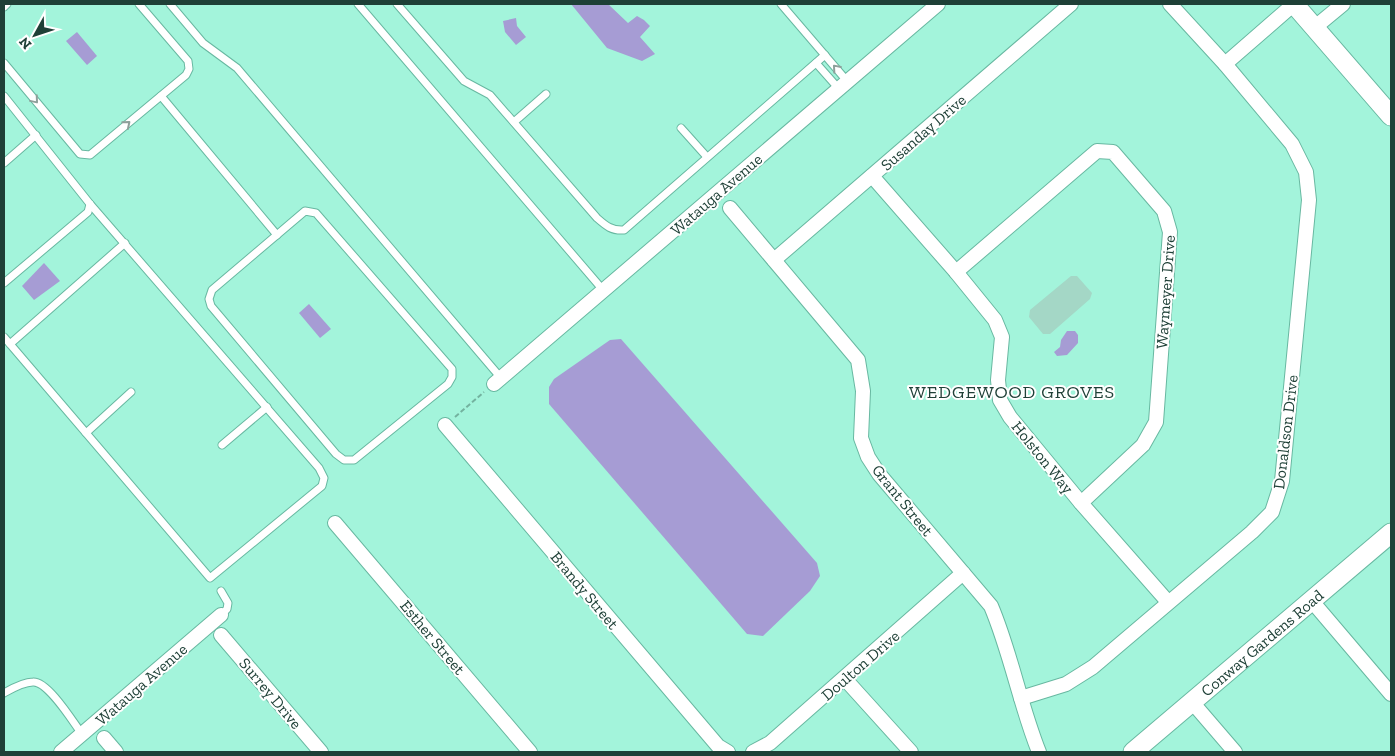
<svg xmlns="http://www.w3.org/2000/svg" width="1395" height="756" font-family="'Zilla Slab',serif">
  <rect width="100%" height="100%" fill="#a3f4db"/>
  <!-- green -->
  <path fill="#a4d7c6" d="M1071,276H1077L1092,293L1090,299L1050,334H1043L1029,317L1030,310Z"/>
  <!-- water -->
  <g fill="#a69cd4">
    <path d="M571,4H608L628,23L637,16L644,20L650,26L640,37L655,54L642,61L607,48Z"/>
    <path d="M516,18L517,26L526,37L516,45L505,32L503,21Z"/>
    <path d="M77,32L97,56L87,65L66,41Z"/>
    <path d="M44,263L60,281L34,300L22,286Z"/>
    <path d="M309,304L331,329L320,338L299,313Z"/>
    <path d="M1067,331H1075L1078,335V343L1067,355L1057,356L1054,352L1060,347L1061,340Z"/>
    <path d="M621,339L817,563L820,576L810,591L763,636L747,634L549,404V387L554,379L610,340Z"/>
  </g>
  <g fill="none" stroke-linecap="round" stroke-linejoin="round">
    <!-- lane casing -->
    <g stroke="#68b8a1" stroke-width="9">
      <g id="lane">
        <path d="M170,4L203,43L237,68L501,378"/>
        <path d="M358,4L603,290"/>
        <path d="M397,4L464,81L490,95L597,218C606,226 612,231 624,230L825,55"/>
        <path d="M781,4L847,81"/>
        <path d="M4,7L7,4"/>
        <path d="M4,63L80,154L90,155L186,75L189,69L188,61L139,4"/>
        <path d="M816,63L839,89"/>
        <path d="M4,96L90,204L319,468L324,478L322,486L210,578L4,337"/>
        <path d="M161,96L277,235"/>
        <path d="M514,122L546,94"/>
        <path d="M681,128L707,157"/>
        <path d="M4,163L36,135"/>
        <path d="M305,211L316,213L452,369V377L448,384L354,460H344L336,454L211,306L209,299L212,290Z"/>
        <path d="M4,283L88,212L90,204"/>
        <path d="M10,344L125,243"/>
        <path d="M86,433L131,392"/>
        <path d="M222,445L267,407"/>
        <path d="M221,615L227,609L228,603L221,591"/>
        <path d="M4,693C11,689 23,682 33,682C48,681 73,722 82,734"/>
      </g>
    </g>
    <!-- street casing -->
    <g stroke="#68b8a1" stroke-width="16">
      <g id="street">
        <path d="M1314,28L1343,4"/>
        <path d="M1225,64L1294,4"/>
        <path d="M872,176L956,272L995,320L1002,337L998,380L1000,400L1010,417L1081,503L1168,602"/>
        <path d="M730,208L858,360L863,391L861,438L868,457L879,474L991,606C1011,653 1020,705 1039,752"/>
        <path d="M774,260L1071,4"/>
        <path d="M956,272L1097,151L1113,152L1164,211L1170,232L1156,422L1143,445L1081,503"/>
        <path d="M494,384L938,4"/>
        <path d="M445,425L718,746L728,752"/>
        <path d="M335,523L530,752"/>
        <path d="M1311,600L1391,694"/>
        <path d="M221,635L321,752"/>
        <path d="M845,679L911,752"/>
        <path d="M1021,698L1066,684L1093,667L1252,532L1272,512L1282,481L1309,200L1306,172L1292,144L1225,64L1170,4"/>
        <path d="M1192,702L1235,752"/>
        <path d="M104,738L116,752"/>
        <path d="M61,752L221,615"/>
        <path d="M753,752L770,743L963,573"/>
      </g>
    </g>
    <!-- secondary casing -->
    <g stroke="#68b8a1" stroke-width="21">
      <g id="secondary">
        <path d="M1294,4L1391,116"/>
        <path id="s1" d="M1133,752L1391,533"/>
      </g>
    </g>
    <!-- path -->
    <path stroke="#73b29f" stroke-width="2" stroke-dasharray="5 2.5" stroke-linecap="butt" d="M455,417L484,392"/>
    <!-- lane -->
    <use href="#lane" stroke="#fff" stroke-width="7"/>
    <!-- street -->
    <use href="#street" stroke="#fff" stroke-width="14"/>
    <!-- secondary -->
    <use href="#secondary" stroke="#fff" stroke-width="19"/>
  </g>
  <!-- one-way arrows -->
  <defs><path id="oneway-chevron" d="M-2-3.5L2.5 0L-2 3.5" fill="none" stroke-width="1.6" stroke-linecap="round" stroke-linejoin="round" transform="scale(1.25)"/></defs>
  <g stroke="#8fa09b">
    <use href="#oneway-chevron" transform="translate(836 68) rotate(-131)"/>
    <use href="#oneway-chevron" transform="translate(35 100) rotate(50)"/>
    <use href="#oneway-chevron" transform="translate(127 124) rotate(-40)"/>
  </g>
  <g text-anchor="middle" stroke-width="4" stroke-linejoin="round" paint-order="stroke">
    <!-- street labels -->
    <g font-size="16" fill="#1f4037" stroke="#fff">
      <text transform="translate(923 132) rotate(-41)" y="6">Susanday Drive</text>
      <text transform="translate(716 194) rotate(-41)" y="6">Watauga Avenue</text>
      <text transform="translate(1165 292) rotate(-86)" y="6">Waymeyer Drive</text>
      <text transform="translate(1285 432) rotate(-83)" y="6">Donaldson Drive</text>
      <text transform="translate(1043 457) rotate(51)" y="6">Holston Way</text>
      <text transform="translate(903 500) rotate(51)" y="6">Grant Street</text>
      <text transform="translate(585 590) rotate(50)" y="6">Brandy Street</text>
      <text transform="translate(433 637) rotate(50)" y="6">Esther Street</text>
      <text dy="6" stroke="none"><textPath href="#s1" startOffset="169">Conway Gardens Road</textPath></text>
      <text transform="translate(860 665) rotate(-41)" y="6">Doulton Drive</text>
      <text transform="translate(141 684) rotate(-41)" y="6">Watauga Avenue</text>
      <text transform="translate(271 693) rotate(50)" y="6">Surrey Drive</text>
    </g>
    <!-- neighbourhood labels -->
    <g font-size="18" letter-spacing="1" fill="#1f4037" stroke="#fff">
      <text x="1012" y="398">WEDGEWOOD GROVES</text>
    </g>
  </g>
  <!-- border -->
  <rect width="1395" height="756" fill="none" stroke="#1f4037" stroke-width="10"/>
  <!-- north arrow -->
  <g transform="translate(35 35) rotate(230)" stroke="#ffffff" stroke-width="4" paint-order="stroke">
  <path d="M0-4L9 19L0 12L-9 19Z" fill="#1f4037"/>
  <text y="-8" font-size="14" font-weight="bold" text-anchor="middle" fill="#1f4037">N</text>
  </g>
</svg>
